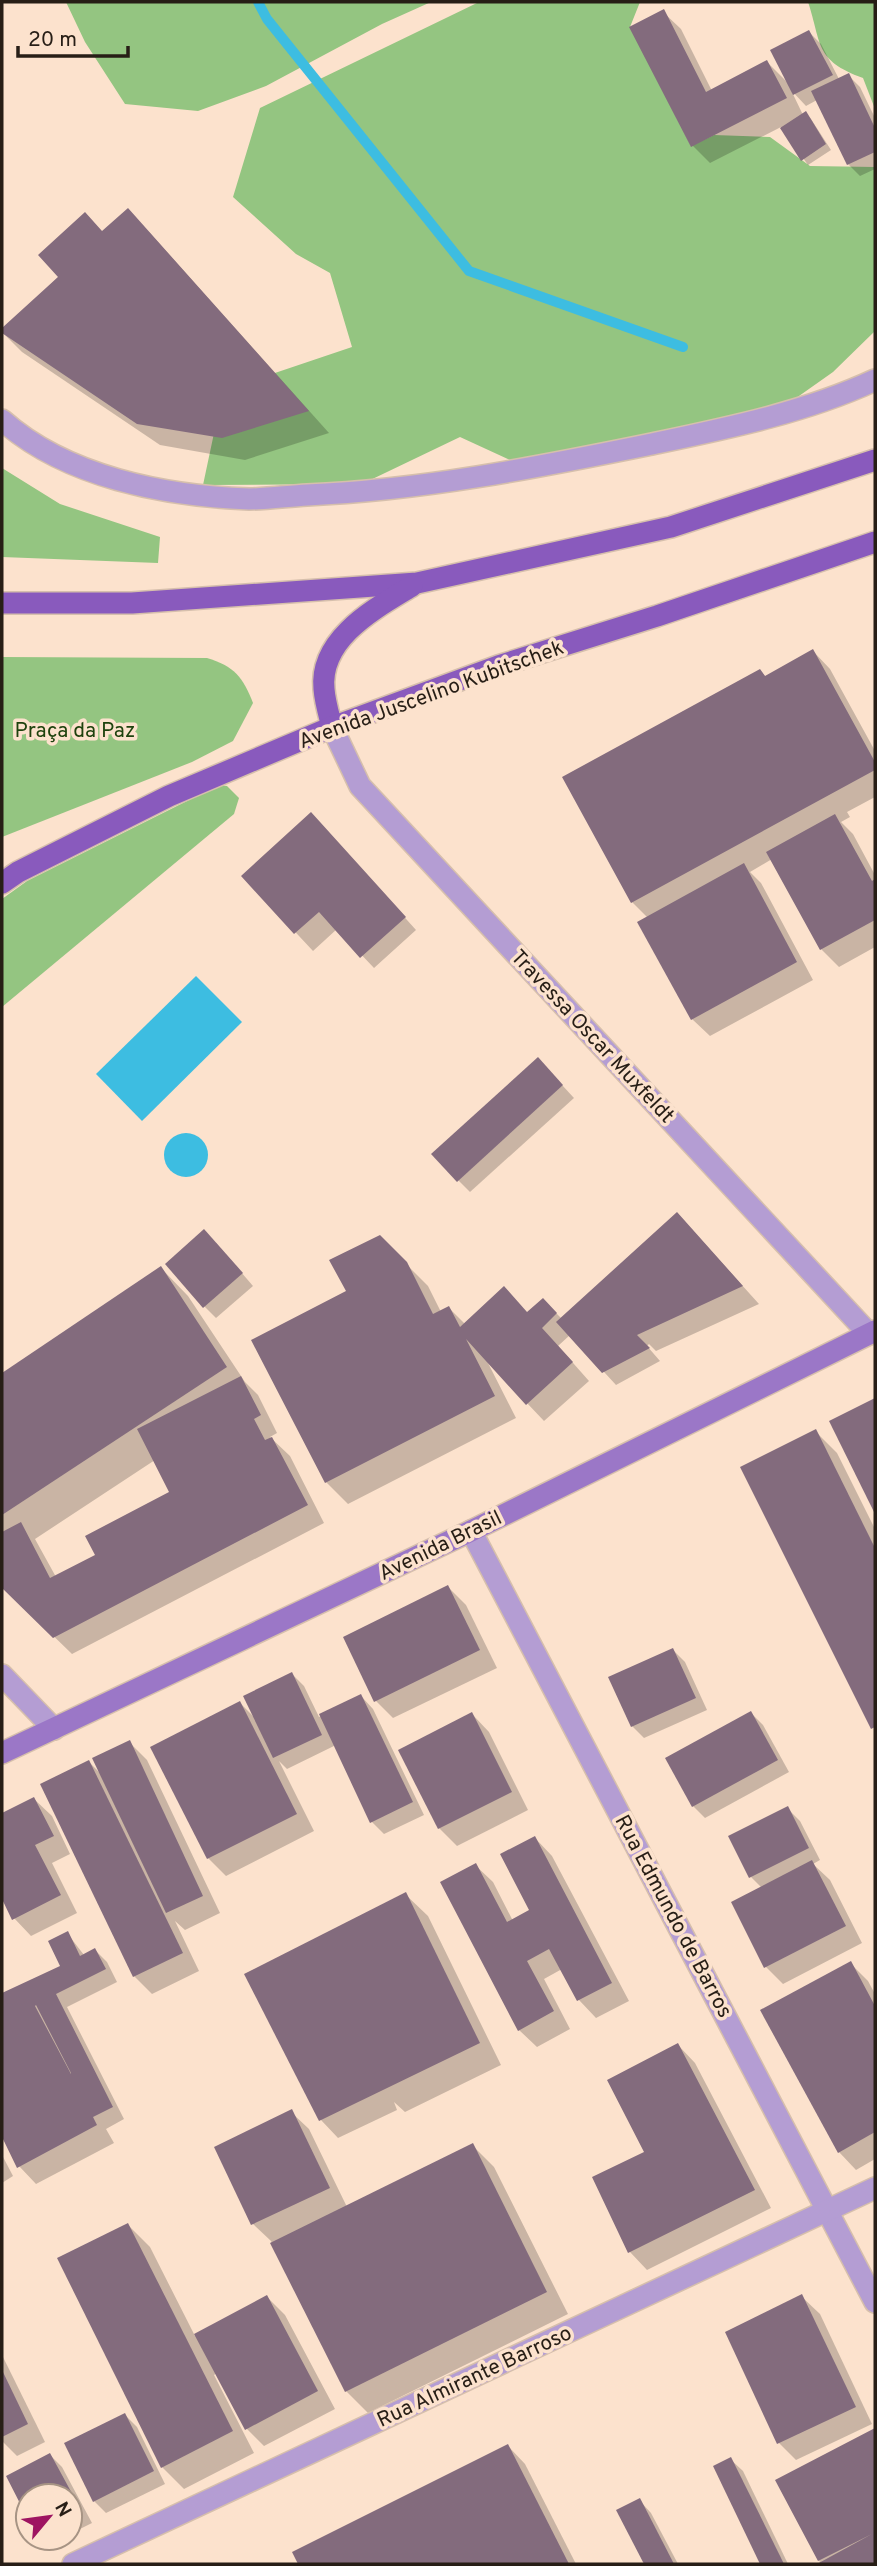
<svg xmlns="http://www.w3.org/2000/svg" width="877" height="2566" font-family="Overpass,sans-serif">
  <rect width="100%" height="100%" fill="#fce2cd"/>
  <!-- green -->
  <g fill="#94c581">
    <path d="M66,2H431L382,24L266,86L198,111L125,104L85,42Z"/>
    <path d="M479,2H640L630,27L691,146L714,135L770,137L810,166L875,167V331L833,372L782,408L521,465L460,437L362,484L203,485L217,419L266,376L352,347L330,273L296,254L233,197L260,108Z"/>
    <path d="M808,2H875V109L863,78C814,60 822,44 808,2Z"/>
    <path d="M2,468L60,504L160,537L158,563L2,557Z"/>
    <path d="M2,657L207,658C234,666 243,677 253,703L233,741L192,762L2,837Z"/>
    <path d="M219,785L227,786L239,798L234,814L2,1007V899L27,881Z"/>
  </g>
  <!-- water -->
  <g fill="#3dbde1">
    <path d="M196,976L242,1022L142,1121L96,1074Z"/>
    <circle cx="186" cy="1155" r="22"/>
  </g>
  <!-- shadow -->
  <g fill="#0003" fill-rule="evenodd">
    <path d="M663,12L681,29L712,91L767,62L788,83L809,32L821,44L839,79L848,75L860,87L875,118V169L860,176L848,164L817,100L806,106L791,90L803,115L805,113L811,119L831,150L808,165L781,127L710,163L693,146Z"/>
    <path d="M149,232L329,433L245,460L160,445L22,352L2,332L103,233Z"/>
    <path d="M813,651L830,669L875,751V797L847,812L850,817L841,822L853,834L875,875V947L839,967L821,949L772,859L750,872L761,883L813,980L710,1036L692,1019L648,918L632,902L760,671L766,677Z"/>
    <path d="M328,832L416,930L374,968L337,929L313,951L243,876Z"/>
    <path d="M550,1072L574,1098L470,1192L458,1180Z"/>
    <path d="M694,1232L759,1304L656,1351L649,1344L647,1346L660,1361L616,1385L570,1335L558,1346L589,1381L544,1421L487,1361L516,1418L348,1504L326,1482L348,1292L379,1237L428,1286L441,1312L449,1308L465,1324L528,1313L543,1300L562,1319Z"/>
    <path d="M216,1243L253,1286L216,1318L204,1306Z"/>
    <path d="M161,1268L188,1296L245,1382L258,1395L277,1433L270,1437L290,1456L324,1523L72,1654L2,1586V1375ZM155,1460L171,1492L97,1556L56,1577L35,1539Z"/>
    <path d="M875,1400V1510L831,1422Z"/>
    <path d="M815,1431L837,1453L875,1529V1731Z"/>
    <path d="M448,1587L466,1605L497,1668L393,1718L376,1701Z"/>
    <path d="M673,1650L685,1662L707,1710L644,1738L632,1726Z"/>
    <path d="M292,1674L304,1686L319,1717L361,1696L373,1709L424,1815L384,1834L372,1822L336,1745L287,1769L279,1761L314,1831L226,1876L208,1858L240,1703L256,1719Z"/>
    <path d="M751,1713L763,1725L789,1772L705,1818L693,1806Z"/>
    <path d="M472,1714L489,1732L528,1810L457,1846L439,1828Z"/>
    <path d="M129,1742L147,1760L220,1913L185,1930L175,1921L199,1971L152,1994L134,1976L89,1762L102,1775Z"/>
    <path d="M34,1799L52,1816L70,1854L52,1863L77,1913L31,1936L14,1918L2,1895V1815Z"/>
    <path d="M788,1809L800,1821L820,1860L813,1864L830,1880L862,1943L783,1984L766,1967L762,1888L751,1877Z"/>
    <path d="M535,1838L552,1856L629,2001L596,2018L579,2000L562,1969L544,1979L570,2029L537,2047L519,2030L475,1865L493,1882L513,1921L532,1911Z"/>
    <path d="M406,1895L428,1916L501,2065L405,2112L394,2102L397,2110L338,2138L321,2120L246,1975Z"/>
    <path d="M67,1933L84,1955L95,1950L107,1962L117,1982L67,2007L124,2119L106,2129L114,2143L36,2184L19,2166L2,2134V1995L63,1967Z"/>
    <path d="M850,1963L868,1981L875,1994V2159L856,2170L839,2152Z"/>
    <path d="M678,2045L695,2063L771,2208L647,2270L630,2252L595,2177L646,2153Z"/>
    <path d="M291,2112L309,2129L347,2207L472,2145L494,2167L568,2314L368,2413L346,2391L271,2241L253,2224Z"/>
    <path d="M2,2155L13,2176L2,2183Z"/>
    <path d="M128,2225L150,2247L195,2336L267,2297L285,2315L335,2409L264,2446L247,2429L217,2373L214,2375L254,2453L184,2489L162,2467Z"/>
    <path d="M802,2297L820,2314L872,2424L796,2460L779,2443Z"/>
    <path d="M2,2355L45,2442L17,2456L2,2441Z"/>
    <path d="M125,2415L137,2427L165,2484L106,2513L94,2501Z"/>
    <path d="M875,2430V2564H821L778,2481Z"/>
    <path d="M508,2446L525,2464L576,2564H300L295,2553Z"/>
    <path d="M50,2455L62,2467L92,2523L70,2534V2496H28V2515L8,2477Z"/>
    <path d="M730,2459L743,2471L788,2564H762L715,2466Z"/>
    <path d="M639,2500L651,2513L678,2564H646L618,2511Z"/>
    <path d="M42,2538H63L49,2545Z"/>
  </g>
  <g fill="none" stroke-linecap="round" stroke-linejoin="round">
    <!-- stream -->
    <path stroke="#3dbde1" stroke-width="10" d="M258,2L267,19L469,271L683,347"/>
  </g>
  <!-- building -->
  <g fill="#836b7d" fill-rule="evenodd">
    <path d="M664,9L706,92L767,60L787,98L691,147L629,27Z"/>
    <path d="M809,30L833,75L793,95L770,50Z"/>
    <path d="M849,73L875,128V152L847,165L811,91Z"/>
    <path d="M806,111L826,144L801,161L780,128Z"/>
    <path d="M128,208L309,411L222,438L137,424L2,333V328L58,277L38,255L85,212L102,231Z"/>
    <path d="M813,649L875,762V770L631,903L562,777L760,669L765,676Z"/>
    <path d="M311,812L406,917L360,958L319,912L294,934L241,876Z"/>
    <path d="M835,814L872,881L875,879V920L820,950L766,852Z"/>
    <path d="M744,863L797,962L691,1020L637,922Z"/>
    <path d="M538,1057L563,1085L457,1182L431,1154Z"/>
    <path d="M677,1212L743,1286L637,1335L650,1348L602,1373L556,1322Z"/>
    <path d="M204,1229L243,1273L203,1308L165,1264Z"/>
    <path d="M380,1235L407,1262L433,1314L449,1306L460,1327L504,1286L527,1312L543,1298L557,1313L542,1328L573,1362L526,1405L466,1339L495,1396L325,1483L251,1340L346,1291L329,1260Z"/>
    <path d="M161,1266L227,1367L2,1515V1373Z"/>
    <path d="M241,1376L261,1415L254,1419L265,1440L272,1437L308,1505L53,1638L2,1588V1532L21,1522L50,1578L95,1555L85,1536L169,1492L137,1429Z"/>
    <path d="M875,1398V1514L829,1421Z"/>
    <path d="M816,1429L875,1548V1727L871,1729L740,1467Z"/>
    <path d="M448,1585L480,1650L374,1702L343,1637Z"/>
    <path d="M673,1648L696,1698L631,1727L608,1677Z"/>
    <path d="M292,1672L322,1735L273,1758L243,1696Z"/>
    <path d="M361,1694L413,1802L370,1823L319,1714Z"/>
    <path d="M240,1701L297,1814L207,1859L150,1747Z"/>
    <path d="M751,1711L778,1760L692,1807L665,1758Z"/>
    <path d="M472,1712L512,1792L438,1829L398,1750Z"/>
    <path d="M130,1740L203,1896L166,1913L92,1758Z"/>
    <path d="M89,1760L183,1953L133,1977L40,1784Z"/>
    <path d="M34,1797L54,1836L35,1845L61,1895L12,1920L2,1899V1813Z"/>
    <path d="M788,1806L809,1848L749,1878L728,1836Z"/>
    <path d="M535,1836L612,1983L577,2001L549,1949L527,1961L554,2011L518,2031L440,1882L476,1863L507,1922L529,1910L500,1854Z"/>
    <path d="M812,1860L846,1926L764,1968L731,1902Z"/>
    <path d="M406,1892L480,2043L319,2121L244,1974Z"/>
    <path d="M68,1931L80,1956L95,1948L106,1969L56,1994L113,2107L93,2117L97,2125L17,2168L2,2137V1993L60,1966L48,1941ZM36,2005L71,2073V2074L35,2006Z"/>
    <path d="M851,1961L875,2006V2132L838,2153L760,2010Z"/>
    <path d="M678,2043L755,2190L628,2253L592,2177L644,2152L607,2080Z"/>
    <path d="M292,2109L330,2188L251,2225L214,2147Z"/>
    <path d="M473,2143L547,2292L345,2392L270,2243Z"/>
    <path d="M128,2223L233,2431L161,2468L57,2258Z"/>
    <path d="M802,2294L856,2407L777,2444L725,2332Z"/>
    <path d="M267,2295L318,2391L245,2430L194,2334Z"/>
    <path d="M2,2370L28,2424L2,2437Z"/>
    <path d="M125,2413L154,2471L93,2502L64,2443Z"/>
    <path d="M875,2428V2564H817L872,2534L818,2561L775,2480Z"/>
    <path d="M508,2444L569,2564H298L292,2552Z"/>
    <path d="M50,2453L81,2510L70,2516V2496H28V2519L6,2476Z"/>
    <path d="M731,2457L784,2564H760L713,2466Z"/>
    <path d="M640,2498L674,2564H644L616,2510Z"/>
  </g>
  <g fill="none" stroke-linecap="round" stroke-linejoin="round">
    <!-- street casing -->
    <g stroke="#d6bfac" stroke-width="24">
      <g id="street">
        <path d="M2,420C66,477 165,496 249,499C268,499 288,496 307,495C422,490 534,468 647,445C723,429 804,413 875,380"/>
        <path d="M332,727L360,786L869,1334"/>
        <path d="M471,1531L875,2302"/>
        <path d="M2,1675L54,1729"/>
        <path d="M73,2564L875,2188"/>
      </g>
    </g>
    <!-- secondary casing -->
    <g stroke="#d6bfac" stroke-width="24">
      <path id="secondary" d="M2,1753L471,1531L875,1331"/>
    </g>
    <!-- primary casing -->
    <g stroke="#d6bfac" stroke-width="24">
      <g id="primary">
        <path d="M2,603H132L417,583L671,527L875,460"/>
        <path d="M332,727C329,715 325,702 324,689C319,638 376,608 412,586"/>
        <path d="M2,883L18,872L169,796L332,727L498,666L657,616L875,542"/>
      </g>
    </g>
    <!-- street -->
    <use href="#street" stroke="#b49dd3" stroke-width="21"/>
    <!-- secondary -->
    <use href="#secondary" stroke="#9b77c7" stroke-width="21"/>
    <!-- primary -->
    <use href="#primary" stroke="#895abd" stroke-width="21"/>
  </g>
  <g text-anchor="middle" stroke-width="7" stroke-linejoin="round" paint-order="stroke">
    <!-- street labels -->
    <g font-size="21" fill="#271e16" stroke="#fce2cd">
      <text transform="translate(431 694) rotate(-20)" y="7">Avenida Juscelino Kubitschek</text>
      <text transform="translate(593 1036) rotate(47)" y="7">Travessa Oscar Muxfeldt</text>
      <text transform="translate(440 1545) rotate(-26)" y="7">Avenida Brasil</text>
      <text transform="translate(674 1916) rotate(62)" y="7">Rua Edmundo de Barros</text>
      <text transform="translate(474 2376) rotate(-25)" y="7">Rua Almirante Barroso</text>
    </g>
    <!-- park labels -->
    <g font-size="21" fill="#1e420d" stroke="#fce2cd">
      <text x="75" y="737">Praça da Paz</text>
    </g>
  </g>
  <!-- border -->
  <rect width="877" height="2566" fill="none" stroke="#271e16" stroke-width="7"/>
  <!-- north arrow -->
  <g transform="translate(49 2517) rotate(61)"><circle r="33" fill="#fce2cd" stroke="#a79484" stroke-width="2"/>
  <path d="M0-5L12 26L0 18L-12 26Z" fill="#9e1461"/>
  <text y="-10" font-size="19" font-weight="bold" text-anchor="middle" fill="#271e16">N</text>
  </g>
  <!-- scale -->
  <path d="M18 46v10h110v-10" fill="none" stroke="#271e16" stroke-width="3.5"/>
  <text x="28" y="46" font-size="21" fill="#271e16" stroke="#fce2cd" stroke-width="5" paint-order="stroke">20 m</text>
</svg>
